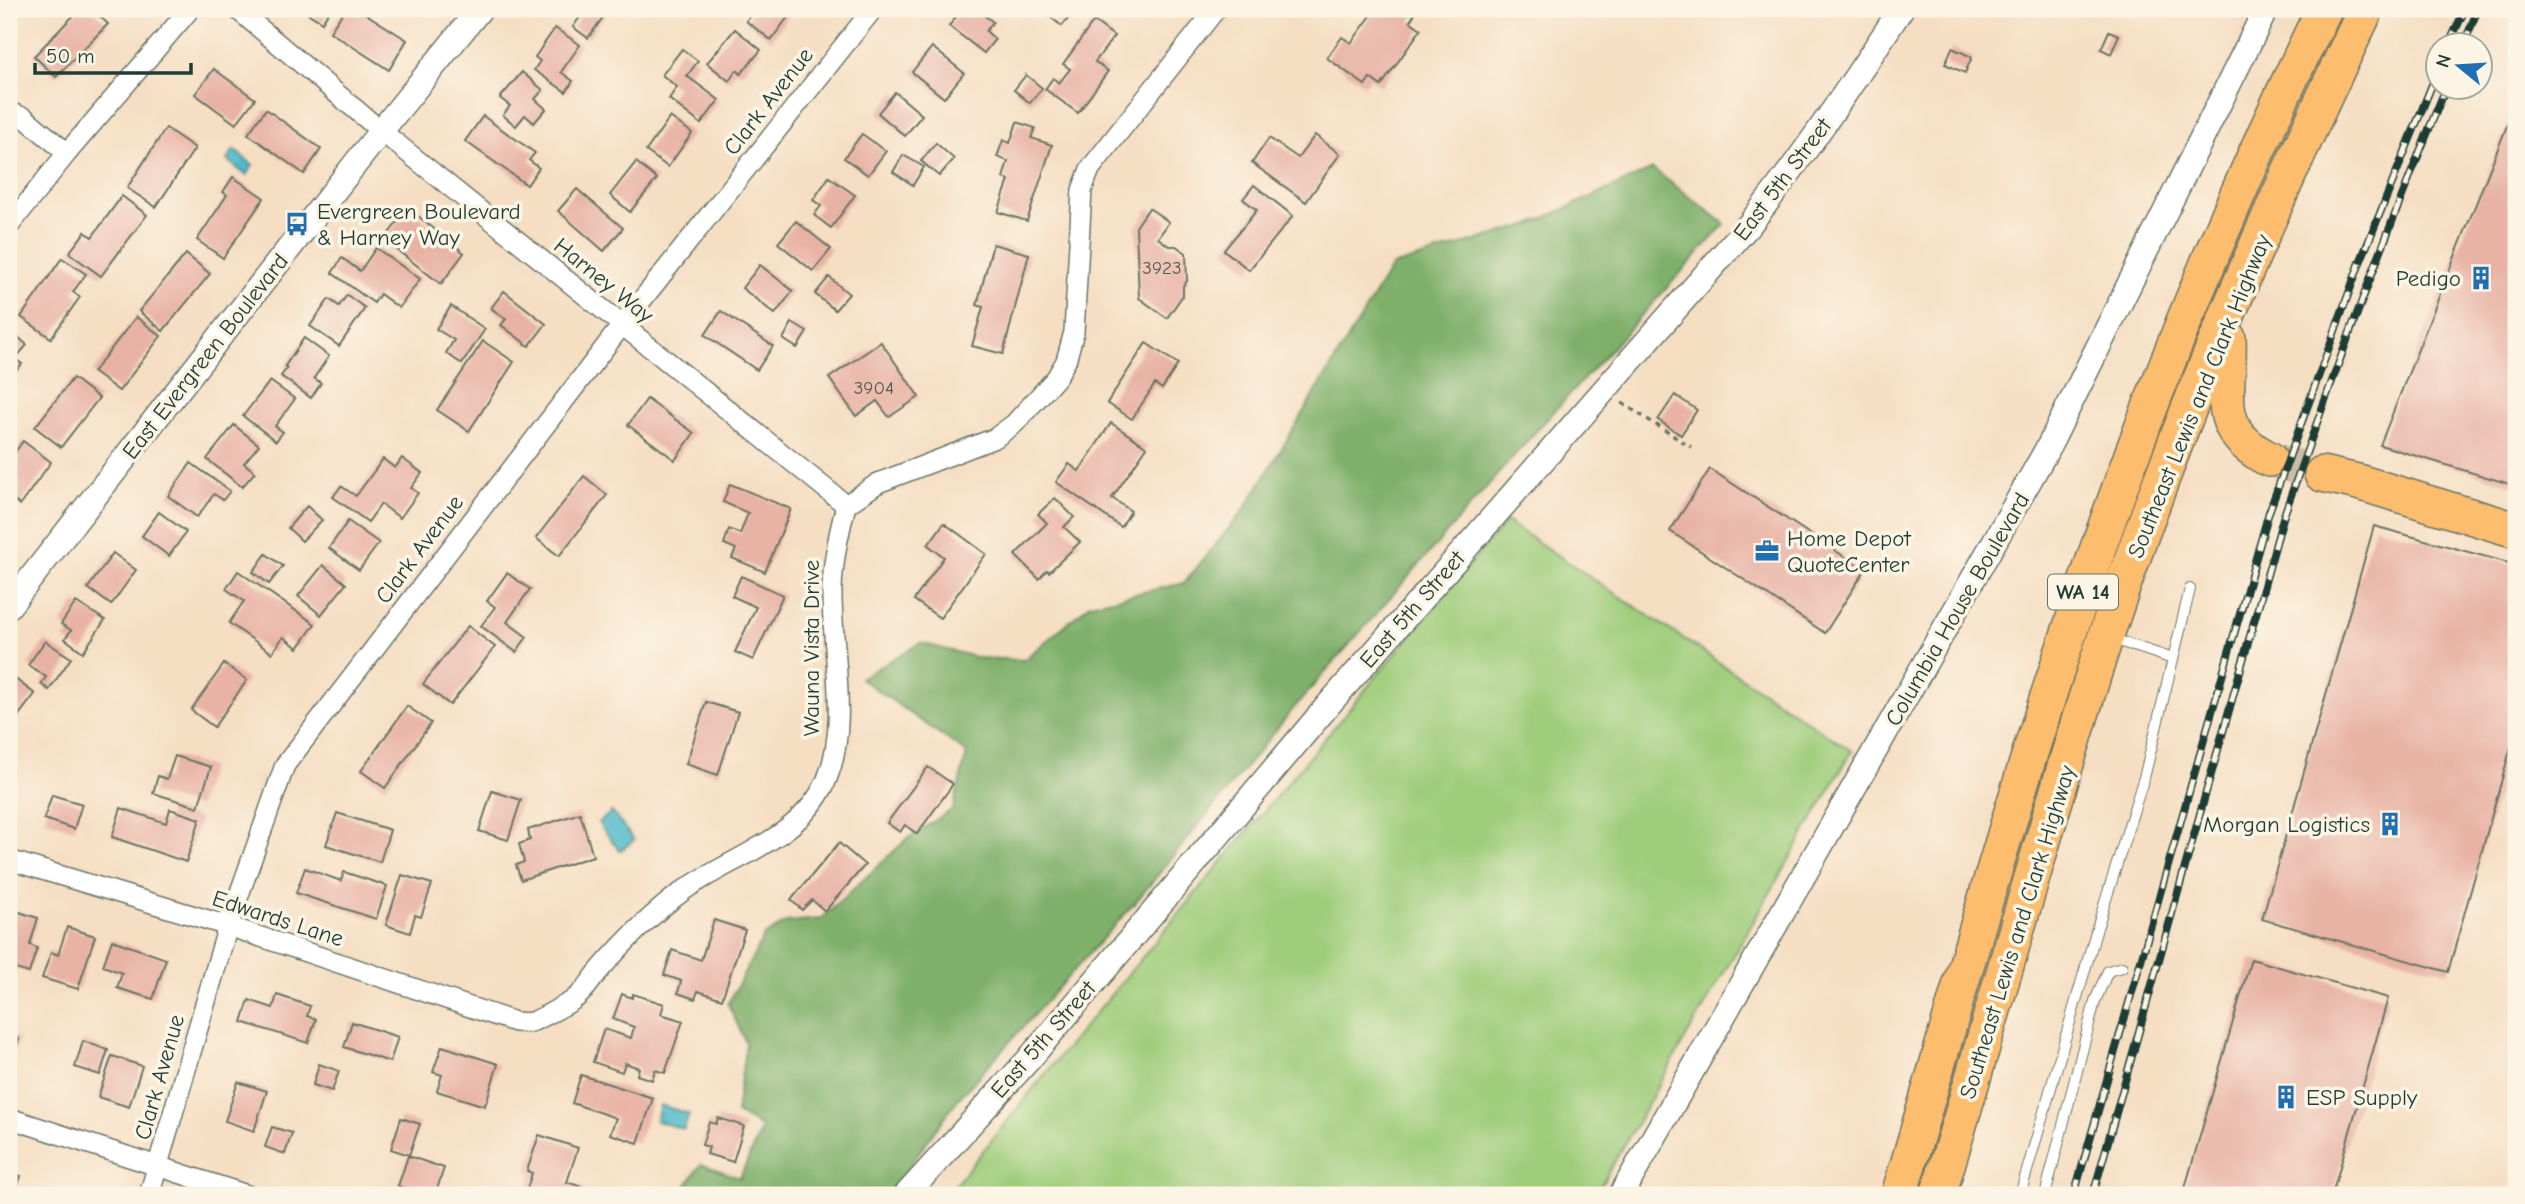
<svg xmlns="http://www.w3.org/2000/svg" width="2525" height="1204" font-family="'Comic Neue',sans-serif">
  <rect width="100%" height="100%" fill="#fcf5e5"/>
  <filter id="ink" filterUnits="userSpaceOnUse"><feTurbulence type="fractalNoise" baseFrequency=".0143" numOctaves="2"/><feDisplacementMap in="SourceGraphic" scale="14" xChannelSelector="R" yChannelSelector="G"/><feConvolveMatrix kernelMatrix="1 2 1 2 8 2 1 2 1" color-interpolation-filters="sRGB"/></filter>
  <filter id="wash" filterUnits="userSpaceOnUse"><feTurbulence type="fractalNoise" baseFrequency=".00686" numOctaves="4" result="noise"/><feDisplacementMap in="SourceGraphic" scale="28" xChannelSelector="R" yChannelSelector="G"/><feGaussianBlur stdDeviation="1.57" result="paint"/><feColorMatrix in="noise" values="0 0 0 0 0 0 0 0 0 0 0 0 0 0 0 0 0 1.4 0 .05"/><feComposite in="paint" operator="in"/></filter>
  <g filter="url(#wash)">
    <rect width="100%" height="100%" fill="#f5dec2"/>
    <!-- green -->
    <path fill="#9fcd7b" stroke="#5f8558" stroke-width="2" d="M1506,521L1852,751L1595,1195H947L1050,1068Z"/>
    <!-- forest -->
    <path fill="#7fb06b" stroke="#4f7650" stroke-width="2" d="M1653,169L1725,224L1518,451L1293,709L1139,898L958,1099L888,1195H680L701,1164L740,1178L762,1127L736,1113L746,1043L728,1004L764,936L787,922L821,919L907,839L953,809L967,753L860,678L921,643L979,658L1024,660L1090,604L1184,583L1245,509L1392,266L1534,223Z"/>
    <!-- water -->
    <g fill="#4eb9ca" stroke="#367b7f" stroke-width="2">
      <path d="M234,150L253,165L246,175L227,160Z"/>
      <path d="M612,812L634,840L620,851L598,823Z"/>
      <path d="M660,1105L689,1114L684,1129L656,1121Z"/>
    </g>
    <g id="blocks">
      <!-- building -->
      <g fill="#e8b3a5">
        <path d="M80,9H92L108,24L56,77L34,56Z"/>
        <path d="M301,9H330L322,22Z"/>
        <path d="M345,9H358L407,40L389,70L330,32Z"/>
        <path d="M569,9H609L588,38L573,27L580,17Z"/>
        <path d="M755,9H794L771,40L746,21Z"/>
        <path d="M962,9H976L993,22L986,31L995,39L984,53L949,26Z"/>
        <path d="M1040,9H1076L1062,26Z"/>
        <path d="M1376,9H1418L1410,21L1421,29L1381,86L1370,78L1365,85L1327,58L1342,37L1351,43Z"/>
        <path d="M1094,21L1114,36L1095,62L1108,71L1078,113L1045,89L1053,78L1059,83L1070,69L1063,64Z"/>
        <path d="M555,28L580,45L561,72L573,81L566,92L534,70L540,61L535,57Z"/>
        <path d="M735,29L761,50L741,74L737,70L729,81L707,63Z"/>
        <path d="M2109,31L2119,35L2111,54L2101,49Z"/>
        <path d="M932,47L964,73L944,98L912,72Z"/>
        <path d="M1952,48L1972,57L1965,73L1945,64Z"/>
        <path d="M682,49L698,61L687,76L719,100L701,124L669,99L677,87L662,75Z"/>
        <path d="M214,69L255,99L236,124L195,94Z"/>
        <path d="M522,72L543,90L535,99L546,109L534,123L525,115L516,126L503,115L510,106L500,98Z"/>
        <path d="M1026,75L1042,88L1030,103L1014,90Z"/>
        <path d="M895,92L922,115L905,136L878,113Z"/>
        <path d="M2516,103V486L2380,445Z"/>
        <path d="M266,109L321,149L304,174L248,134Z"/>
        <path d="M483,116L535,153L529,160L539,168L527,185L465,141Z"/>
        <path d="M670,117L692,133L668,167L646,151Z"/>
        <path d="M1017,122L1035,128L1031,138L1052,145L1027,221L998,212L1009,180L1003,178L1008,161L997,157L1003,140L1010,143Z"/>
        <path d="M166,128L195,148L156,207L127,188Z"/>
        <path d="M862,134L886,151L868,175L844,158Z"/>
        <path d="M1315,135L1340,154L1306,202L1252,163L1269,138L1298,158Z"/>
        <path d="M936,143L954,159L939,176L921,161Z"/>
        <path d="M903,155L924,167L913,185L893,172Z"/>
        <path d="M636,162L657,179L630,212L610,195Z"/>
        <path d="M233,177L264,198L223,258L197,240L227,195L223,192Z"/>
        <path d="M829,177L855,195L831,228L814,215L821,206L813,200Z"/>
        <path d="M1254,185L1293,216L1249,270L1224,250L1257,210L1243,199Z"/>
        <path d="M577,189L623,228L604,251L558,211Z"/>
        <path d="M122,196L147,215L101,276L69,253L85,232L92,237Z"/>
        <path d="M408,208L464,253L441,284L384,240Z"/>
        <path d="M1149,208L1169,222L1158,238L1169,246H1176L1186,253L1187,281L1183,286V295L1167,318L1139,298L1136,227Z"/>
        <path d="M796,221L831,249L813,271L778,243Z"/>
        <path d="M993,244L1029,254L1003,354L972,346L983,307L977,305Z"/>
        <path d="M376,248L420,279L399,308L380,294L374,303L332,273L342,258L360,271Z"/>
        <path d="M186,254L210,274L163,331L139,311Z"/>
        <path d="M62,258L86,274L73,292L80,297L51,338L21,317Z"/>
        <path d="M760,265L793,291L775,314L742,288Z"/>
        <path d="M829,277L849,294L835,310L815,294Z"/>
        <path d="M504,291L546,324L529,346L501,325L506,319L491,308Z"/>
        <path d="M347,295L365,308L339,346L310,326L329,299L339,306Z"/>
        <path d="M451,306L485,329L462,364L446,353L454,340L436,329Z"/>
        <path d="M721,311L773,346L757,370L705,335Z"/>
        <path d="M136,317L161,336L119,391L93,372Z"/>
        <path d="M792,323L807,332L797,348L783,339Z"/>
        <path d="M9,329L27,345L15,359L22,364L9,379Z"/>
        <path d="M304,338L329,356L314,378L321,383L311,398L281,376L287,368L285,366Z"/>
        <path d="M483,341L514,362L469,431L437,410Z"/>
        <path d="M881,342L919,397L889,417L877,401L856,416L829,378Z"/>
        <path d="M1146,343L1178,364L1162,389L1155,384L1132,419L1107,403Z"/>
        <path d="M73,378L99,398L61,447L35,427Z"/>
        <path d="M270,381L295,399L275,426L283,432L276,441L243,416Z"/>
        <path d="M1675,395L1697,410L1681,435L1658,420Z"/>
        <path d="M647,399L694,433L675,460L628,425Z"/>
        <path d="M1111,423L1147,447L1112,498L1131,511L1121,527L1056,482L1069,464L1079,471Z"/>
        <path d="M234,425L259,445L244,463L255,472L242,487L207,459Z"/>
        <path d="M23,441L51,462L20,505L9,497V461Z"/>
        <path d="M402,458L422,473L411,488L418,493L400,518L381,504L368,522L333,497L341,486L356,496L383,459L395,468Z"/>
        <path d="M191,463L230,491L223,500L214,494L197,517L168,496Z"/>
        <path d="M1710,469L1865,570L1825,633L1670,531Z"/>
        <path d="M584,476L607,495L559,556L536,538Z"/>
        <path d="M730,484L791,509L765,572L732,558L736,549L724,544L729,529L740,534L748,513L723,502Z"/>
        <path d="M1055,498L1074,517L1064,527L1080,542L1049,572L1047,570L1039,579L1015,555L1047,523L1038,514Z"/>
        <path d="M307,506L322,520L302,541L288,528Z"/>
        <path d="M159,512L186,532L169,556L142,536Z"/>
        <path d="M348,521L379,543L359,570L329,548Z"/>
        <path d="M944,523L986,554L940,618L914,600L944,557L928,545Z"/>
        <path d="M2374,526L2516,565V729L2448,972L2262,919Z"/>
        <path d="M113,553L136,570L111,605L88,588Z"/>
        <path d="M266,554L283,566L269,584L253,572Z"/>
        <path d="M323,565L346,584L321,615L298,596Z"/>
        <path d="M238,571L315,624L298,648L283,637L272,653L229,623L244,601L226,589Z"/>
        <path d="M507,573L530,589L507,622L527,637L516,652L481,626L495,607L487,601Z"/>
        <path d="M741,576L783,595L753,660L735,652L756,607L732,596Z"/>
        <path d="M76,602L105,620L83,652L65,639L71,630L61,624Z"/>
        <path d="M468,626L495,647L450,705L423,684Z"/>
        <path d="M45,641L71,658L49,690L41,684L46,677L28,665Z"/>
        <path d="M224,664L247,680L214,727L191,710Z"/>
        <path d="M14,678L35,694L9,728V685Z"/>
        <path d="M706,702L738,712L718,775L686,764Z"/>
        <path d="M407,706L431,723L385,788L361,771Z"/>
        <path d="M175,756L211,767L198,807L153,793L158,776L167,779Z"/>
        <path d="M928,767L953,784L917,834L905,825L900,832L887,823Z"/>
        <path d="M492,791L521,800L508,840L479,831Z"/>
        <path d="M52,795L82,804L74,829L44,819Z"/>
        <path d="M121,808L166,823L170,809L200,819L186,862L112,837Z"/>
        <path d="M337,813L390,830L380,862L326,845Z"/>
        <path d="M580,813L593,856L521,880L516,865L524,862L519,844L530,840L528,830Z"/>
        <path d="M839,843L865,865L825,911L812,900L802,910L791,900Z"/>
        <path d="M305,868L341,881L344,872L387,886L376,919L296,893Z"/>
        <path d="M402,875L432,884L421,917L415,915L410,933L386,925Z"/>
        <path d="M10,909L38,918L30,945L37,948L29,973L9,967Z"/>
        <path d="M714,920L745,930L722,999L698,991L695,999L678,993L681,981L664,975L672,950L701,960Z"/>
        <path d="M67,927L95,936L78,989L42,978L51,952L58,955Z"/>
        <path d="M112,940L166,959L153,999L117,988L122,973L103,966Z"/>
        <path d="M2251,959L2388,998L2332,1195H2183Z"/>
        <path d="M622,994L632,998L633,994L664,1004L661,1014L683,1021L665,1073L655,1070L652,1080L637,1075L639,1068L625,1063L622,1072L593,1062L604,1029L631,1038L634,1027L613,1019Z"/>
        <path d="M277,995L310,1006L307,1016L316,1019L308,1043L242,1022L249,1000L273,1008Z"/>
        <path d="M352,1022L398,1037L390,1062L344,1047Z"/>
        <path d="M9,1035L19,1039L9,1067Z"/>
        <path d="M83,1041L108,1050L100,1075L75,1067Z"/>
        <path d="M442,1046L498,1064L485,1106L437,1091L442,1075L433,1072Z"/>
        <path d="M112,1056L142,1066L129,1107L98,1097Z"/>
        <path d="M319,1064L339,1071L332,1091L313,1085Z"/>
        <path d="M581,1075L653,1098L638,1143L610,1134L616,1118L572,1103Z"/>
        <path d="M238,1082L267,1091L254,1131L225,1121Z"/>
        <path d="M401,1118L420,1124L409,1155L391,1149Z"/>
        <path d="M718,1118L744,1126L733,1162L707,1154L709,1147L702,1145L709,1122L716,1124Z"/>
        <path d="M272,1127L292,1133L285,1154L265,1147Z"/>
        <path d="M539,1135L578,1148L567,1182L585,1188L582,1195H525L532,1173L527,1171Z"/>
        <path d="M408,1156L444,1168L435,1195H427L398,1186Z"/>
        <path d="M9,1172L21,1176L14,1195H9Z"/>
      </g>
    </g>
  </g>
  <g filter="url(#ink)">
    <use href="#blocks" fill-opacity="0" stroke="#6a7566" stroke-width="2"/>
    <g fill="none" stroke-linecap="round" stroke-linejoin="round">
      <!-- motorway-tunnel -->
      <path stroke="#cabea6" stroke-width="35" stroke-dasharray="35 18" stroke-linecap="butt" d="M2269,459L2322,474"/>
      <!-- service casing -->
      <g stroke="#6a7566" stroke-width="12">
        <g id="service">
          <path d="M2110,638L2173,659"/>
          <path d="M2020,1195L2097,928L2145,774L2190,589"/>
          <path d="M2045,1195L2095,1001L2108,971L2122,967"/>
        </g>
      </g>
      <!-- minor casing -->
      <g stroke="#6a7566" stroke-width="22">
        <g id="minor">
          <path d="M237,9L381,131L846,505"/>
          <path d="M9,112L25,118L67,153"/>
          <path d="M9,226L67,153L190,9"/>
          <path d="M9,860L228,926L515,1022C520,1022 526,1023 531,1022C536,1021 568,1004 573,1000C583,994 591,981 598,972C623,943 651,914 683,891C731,857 803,838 827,779C850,722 831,649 832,589C833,559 839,533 846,505L878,483L995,438L1014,424L1056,378L1066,361L1074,332L1082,190L1090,169L1216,9"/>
          <path d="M9,1118L247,1195"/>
          <path d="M149,1195L228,926L285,765L622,325L873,9"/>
        </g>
      </g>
      <!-- tertiary casing -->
      <g stroke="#6a7566" stroke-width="27">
        <g id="tertiary">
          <path d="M9,606L381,131L480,9"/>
          <path d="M906,1195L1030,1058L1330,703L1749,225C1804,156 1853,83 1901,9"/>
          <path d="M1621,1195L2049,446L2266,9"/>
        </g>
      </g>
      <!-- motorway casing -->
      <g stroke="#6a7566" stroke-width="38">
        <g id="motorway">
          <path d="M2228,338C2231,390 2209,429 2269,459"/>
          <path d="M2322,474L2358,482L2516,530"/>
          <path d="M1899,1195C1948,1031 1993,866 2046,703C2122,465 2214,232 2324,9"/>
          <path d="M1938,1195C1992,1017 2042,837 2098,660C2170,437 2264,220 2366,9"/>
        </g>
      </g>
      <!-- path -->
      <path stroke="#6a7566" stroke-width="3.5" stroke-dasharray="5 5" stroke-linecap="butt" d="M1622,403L1691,447"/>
      <!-- service -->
      <use href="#service" stroke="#fff" stroke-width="10"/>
      <!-- minor -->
      <use href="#minor" stroke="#fff" stroke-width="19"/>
      <!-- tertiary -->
      <use href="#tertiary" stroke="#fff" stroke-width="24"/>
      <!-- motorway -->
      <use href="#motorway" stroke="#fcbd6e" stroke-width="35"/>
      <!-- rail casing -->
      <g stroke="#1f3d34" stroke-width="8">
        <g id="rail">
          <path d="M2448,46L2465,9"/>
          <path d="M2463,46L2478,9"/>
          <path d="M2074,1195L2269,512L2359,265L2438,70"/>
          <path d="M2093,1195L2283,518C2334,373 2387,229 2446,88"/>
        </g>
      </g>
      <!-- rail -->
      <use href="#rail" stroke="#fcf5e5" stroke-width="5" stroke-dasharray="16" stroke-linecap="butt"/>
    </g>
  </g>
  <!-- icons -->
  <defs>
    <g id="bus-bare" transform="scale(1.89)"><path d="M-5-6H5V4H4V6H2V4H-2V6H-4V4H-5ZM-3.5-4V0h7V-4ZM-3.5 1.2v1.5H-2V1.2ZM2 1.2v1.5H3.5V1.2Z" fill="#1f6fb2" stroke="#fcf5e5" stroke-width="2.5" paint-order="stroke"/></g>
    <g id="building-bare" transform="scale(1.89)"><path d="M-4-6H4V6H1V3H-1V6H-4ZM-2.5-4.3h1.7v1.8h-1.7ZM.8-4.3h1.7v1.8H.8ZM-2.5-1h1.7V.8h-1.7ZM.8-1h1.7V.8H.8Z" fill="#1f6fb2" stroke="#fcf5e5" stroke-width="2.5" paint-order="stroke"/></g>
    <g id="office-bare" transform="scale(1.89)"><path d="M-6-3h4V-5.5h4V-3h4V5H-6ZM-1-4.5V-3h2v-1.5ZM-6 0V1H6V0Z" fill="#1f6fb2" stroke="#fcf5e5" stroke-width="2.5" paint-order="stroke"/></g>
  </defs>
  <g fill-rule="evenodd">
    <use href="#bus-bare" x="297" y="224"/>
    <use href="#building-bare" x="2481" y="278"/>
    <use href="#office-bare" x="1767" y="551"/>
    <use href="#building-bare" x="2390" y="824"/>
    <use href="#building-bare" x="2286" y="1097"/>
  </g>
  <g text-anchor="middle" stroke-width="7" stroke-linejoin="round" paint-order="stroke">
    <!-- number labels -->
    <g font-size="19" fill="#515a50">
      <text x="1162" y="274">3923</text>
      <text x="874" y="394">3904</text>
    </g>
    <!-- shield labels -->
    <rect fill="#fcf5e5" stroke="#617469" stroke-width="2" x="2048" y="574.5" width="70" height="35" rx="5"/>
    <g font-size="21" font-weight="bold" fill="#1f3d34">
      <text x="2083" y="599">WA 14</text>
    </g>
    <!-- street labels -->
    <g font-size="23" fill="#1f3d34" stroke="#fcf5e5">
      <text transform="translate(768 101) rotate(-52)" y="8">Clark Avenue</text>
      <text transform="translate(1782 179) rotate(-53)" y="8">East 5th Street</text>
      <text transform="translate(604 280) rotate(39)" y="8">Harney Way</text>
      <text transform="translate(205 356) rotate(-52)" y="8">East Evergreen Boulevard</text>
      <text transform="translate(2199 396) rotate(-68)" y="8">Southeast Lewis and Clark Highway</text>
      <text transform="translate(419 549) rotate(-53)" y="8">Clark Avenue</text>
      <text transform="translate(1412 609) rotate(-49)" y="8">East 5th Street</text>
      <text transform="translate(1957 609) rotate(-60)" y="8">Columbia House Boulevard</text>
      <text transform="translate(811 648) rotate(-90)" y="8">Wauna Vista Drive</text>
      <text transform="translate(278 918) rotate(18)" y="8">Edwards Lane</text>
      <text transform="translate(2017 932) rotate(-73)" y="8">Southeast Lewis and Clark Highway</text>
      <text transform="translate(1043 1039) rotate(-49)" y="8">East 5th Street</text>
      <text transform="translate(159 1077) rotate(-74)" y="8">Clark Avenue</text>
    </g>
    <!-- poi labels -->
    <g font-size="23" fill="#1f3d34" stroke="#fcf5e5" text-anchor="start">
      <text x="317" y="219">Evergreen Boulevard<tspan x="317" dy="26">&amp; Harney Way</tspan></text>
      <text x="2461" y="286" text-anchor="end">Pedigo</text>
      <text x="1787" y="546">Home Depot<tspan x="1787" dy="26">QuoteCenter</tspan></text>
      <text x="2370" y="832" text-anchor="end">Morgan Logistics</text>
      <text x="2306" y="1105">ESP Supply</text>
    </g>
  </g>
  <!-- margin -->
  <rect width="2525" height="1204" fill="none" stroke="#fcf5e5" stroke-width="35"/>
  <!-- north arrow -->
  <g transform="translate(2459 66) rotate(288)"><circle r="33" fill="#fcf5e5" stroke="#a4ab9e" stroke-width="2"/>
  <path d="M0-5L12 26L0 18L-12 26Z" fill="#1f6fb2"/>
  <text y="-10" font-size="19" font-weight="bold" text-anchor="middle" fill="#1f3d34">N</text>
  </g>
  <!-- scale -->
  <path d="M35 63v10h156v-10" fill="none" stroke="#1f3d34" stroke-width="3.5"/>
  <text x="46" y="63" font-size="21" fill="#1f3d34" stroke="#fcf5e5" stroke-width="5" paint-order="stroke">50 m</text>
</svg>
